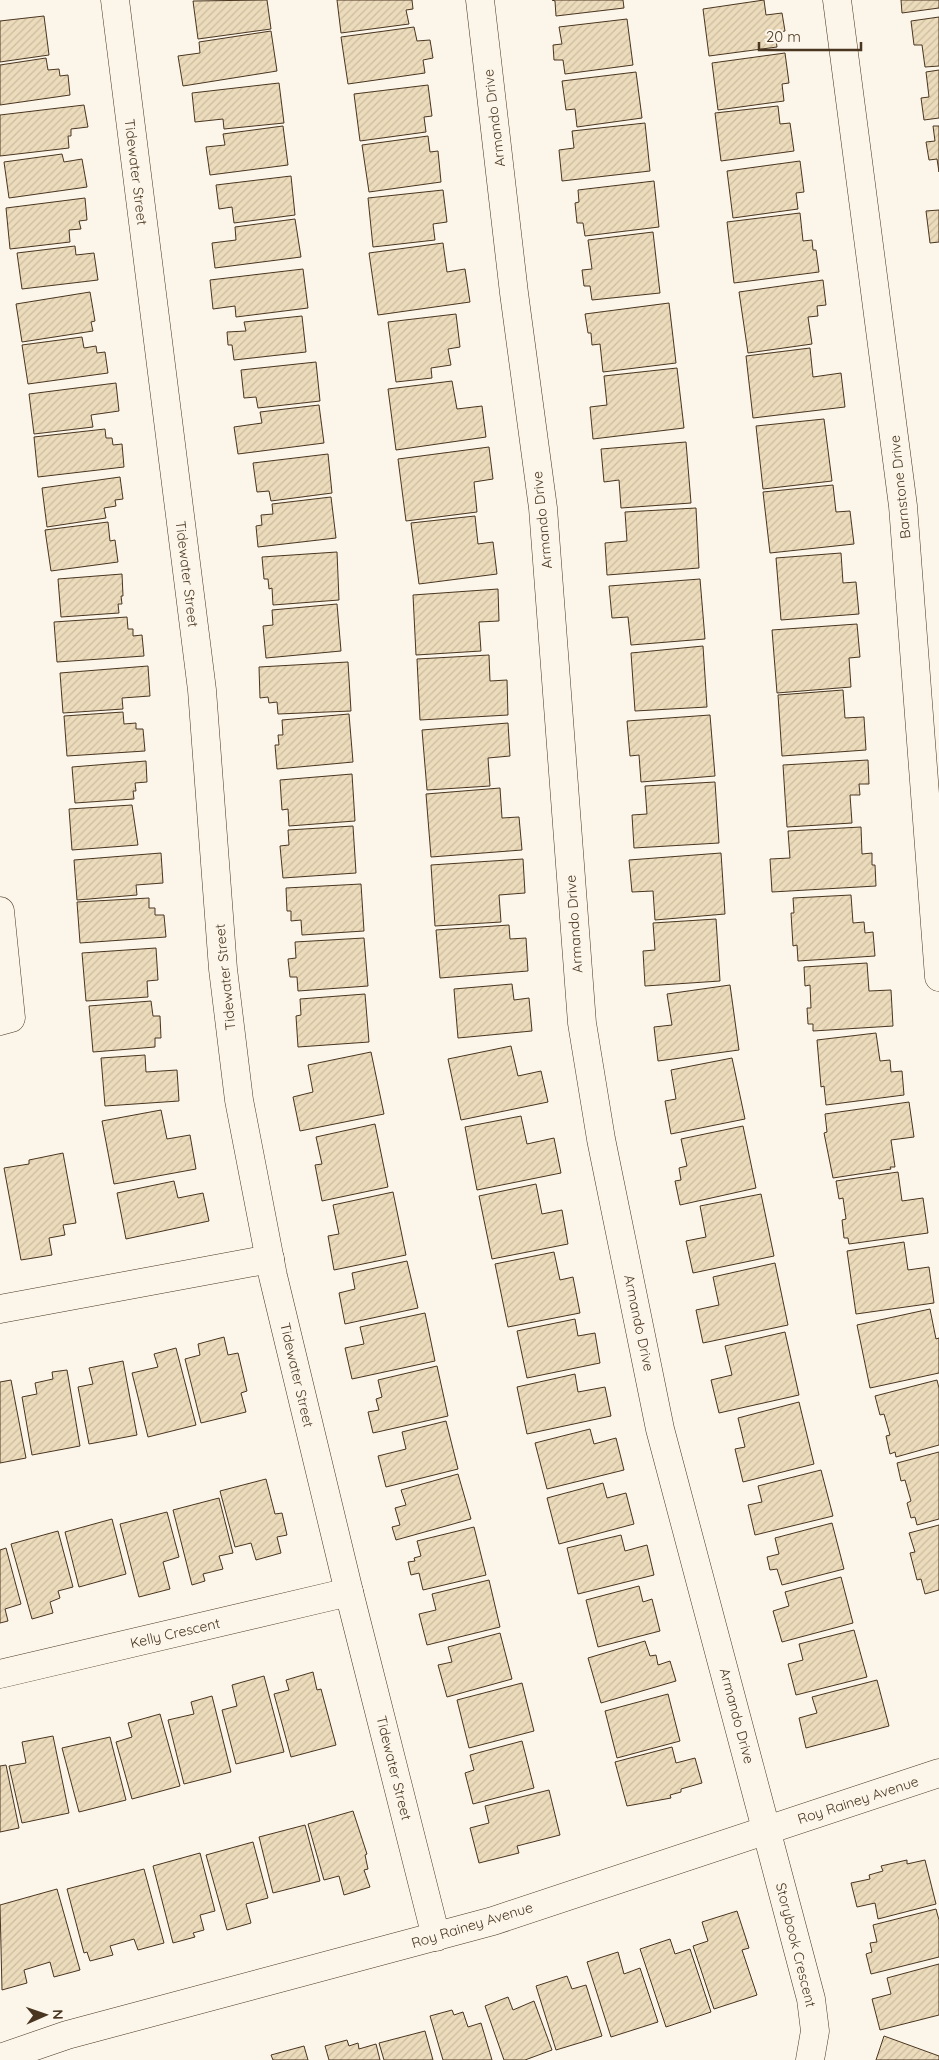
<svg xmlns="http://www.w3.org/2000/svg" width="939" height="2060" font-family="Quicksand,sans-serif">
  <defs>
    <pattern id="building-hatch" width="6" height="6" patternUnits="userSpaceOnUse" patternTransform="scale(1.25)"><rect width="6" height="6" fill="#ecdcbc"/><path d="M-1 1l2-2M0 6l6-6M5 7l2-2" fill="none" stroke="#ccbda1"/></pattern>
  </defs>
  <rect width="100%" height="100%" fill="#fbf6e9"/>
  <!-- building -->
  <g fill="url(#building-hatch)" stroke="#4a3520">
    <path d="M267,0L271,29L198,39L193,1Z"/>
    <path d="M337,0H412L413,9L406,10L409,24L341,33Z"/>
    <path d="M552,0H623L624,8L556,16L555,1Z"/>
    <path d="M764,0L766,15L782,13L785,31L775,33L777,47L709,56L703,9Z"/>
    <path d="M901,0H939V8L902,13Z"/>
    <path d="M44,16L49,55L0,62V21Z"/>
    <path d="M939,17V66L925,67L922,45H914L911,21Z"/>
    <path d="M627,19L633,65L565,74L563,60H554L553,45L562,44L559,27Z"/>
    <path d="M414,27L417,41L430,40L433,58L423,60L425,73L348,84L341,37Z"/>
    <path d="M271,31L277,71L183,86L178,56L200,53L199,42Z"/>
    <path d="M785,53L789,83L782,84L784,101L718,110L712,63Z"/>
    <path d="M46,58L48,70L59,69L60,76L68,75L70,95L0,105V65Z"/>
    <path d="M939,70V118L924,120L921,98L929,97L926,72Z"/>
    <path d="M636,72L642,118L577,127L575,109L566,110L562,81Z"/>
    <path d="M279,83L284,123L224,129L223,119L195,122L192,93Z"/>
    <path d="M428,85L432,116L424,117L426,132L360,141L354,94Z"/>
    <path d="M84,105L88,127L71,129V136H68L69,148L0,156V115Z"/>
    <path d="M778,106L780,124L790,123L794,151L721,161L715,113Z"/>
    <path d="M645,123L650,171L562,181L559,150L574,148L572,131Z"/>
    <path d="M283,126L288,165L210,175L206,147L225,145L223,134Z"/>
    <path d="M933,126H939V172L937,159L929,160L926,142L935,141Z"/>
    <path d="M428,136L430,152L438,151L441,182L369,192L362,145Z"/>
    <path d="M62,154L64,162L82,159L87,187L9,198L4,162Z"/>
    <path d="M800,161L804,192L796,193L798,209L733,218L727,171Z"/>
    <path d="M291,176L295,215L234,223L232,207L219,209L216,185Z"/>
    <path d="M654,181L659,227L585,236L583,223H577L575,203L579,202L578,190Z"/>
    <path d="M443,190L447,222L433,224L435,240L373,247L368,198Z"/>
    <path d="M85,198L87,220L79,221L81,229L69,230L70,242L10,249L6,208Z"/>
    <path d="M939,210V242L930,243L926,211Z"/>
    <path d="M800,213L803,241L812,240L813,250H816L819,272L734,283L727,222Z"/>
    <path d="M295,219L301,257L215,268L212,243L236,240L235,227Z"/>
    <path d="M653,232L660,293L592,300L590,286H584L582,270L592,269L588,240Z"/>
    <path d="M443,243L447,272L465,269L470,302L378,315L369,253Z"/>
    <path d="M75,246L76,255L94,253L98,280L22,289L17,253Z"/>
    <path d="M303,269L308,308L236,317L235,306L213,309L210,280Z"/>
    <path d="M823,280L826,305L817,306L818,316L808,317L812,344L748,353L739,292Z"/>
    <path d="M90,292L95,321L91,322L93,331L22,342L16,304Z"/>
    <path d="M669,303L676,363L603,372L600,344L592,345L591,333H588L585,314Z"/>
    <path d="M456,314L460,347L448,349L451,365L431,368L432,378L396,382L388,322Z"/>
    <path d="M302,316L306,352L234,360L232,345H228L227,332L246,331L244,322Z"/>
    <path d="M82,337L84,348L96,346L97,353L105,352L108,373L28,384L22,345Z"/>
    <path d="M810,348L813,377L841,373L845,407L753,418L746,356Z"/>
    <path d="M316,362L320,401L258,408L256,397L244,398L241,370Z"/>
    <path d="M677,368L684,428L593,439L590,407L607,405L604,376Z"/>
    <path d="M452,381L457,409L482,406L486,437L396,450L388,389Z"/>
    <path d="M116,383L119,411L91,415L93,427L34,434L29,394Z"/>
    <path d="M319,405L324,443L238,454L234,427L262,423L260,412Z"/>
    <path d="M824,419L832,481L763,489L756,426Z"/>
    <path d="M105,429L106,438H112L113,445L122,444L124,467L38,477L34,437Z"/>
    <path d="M686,442L691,503L621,508L619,480L604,482L601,449Z"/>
    <path d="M489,447L493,479L474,482L477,512L406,521L398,459Z"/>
    <path d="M328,454L332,493L271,501L269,491L257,492L253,463Z"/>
    <path d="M120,477L123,499L115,500L116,506L104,508L106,518L47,527L42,488Z"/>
    <path d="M833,485L836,512L850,511L854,544L770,553L763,492Z"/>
    <path d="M331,497L336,538L258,547L256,526L262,525L261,515L273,514L272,504Z"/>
    <path d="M696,508L699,568L607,575L605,543L627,541L625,512Z"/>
    <path d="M475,516L478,544L493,542L497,574L419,584L411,523Z"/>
    <path d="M108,522L110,541L115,540L118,562L51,571L45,530Z"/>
    <path d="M337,552L339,600L273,605L272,588L269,589L268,579H264L262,557Z"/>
    <path d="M841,553L843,583L856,582L859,614L781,620L776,558Z"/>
    <path d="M122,574L123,596H121L122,604H118L119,613L61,617L58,579Z"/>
    <path d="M700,579L705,639L631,645L628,617L612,618L609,586Z"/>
    <path d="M498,589L499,621L479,622L481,651L416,655L413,595Z"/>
    <path d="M337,604L341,651L266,658L263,626L273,625L272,610Z"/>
    <path d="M127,617L128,629H133V636L142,635L144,656L57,662L54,622Z"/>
    <path d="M857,624L860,657L849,658L851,687L777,693L772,630Z"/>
    <path d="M703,646L707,707L635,711L631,653Z"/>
    <path d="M489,655L490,681L507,680L508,715L420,720L417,659Z"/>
    <path d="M348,662L351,711L278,714L277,702L269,703L268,697L260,698L259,667Z"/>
    <path d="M148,666L150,696L122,698L123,709L63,713L60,673Z"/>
    <path d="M843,690L845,718L864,717L866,750L782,756L778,695Z"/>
    <path d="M123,712L124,724L136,723V729H143L145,751L67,756L64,716Z"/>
    <path d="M349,714L353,762L277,769L275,745H279L278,735H283L282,720Z"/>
    <path d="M710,715L715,776L641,782L639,755L630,756L627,721Z"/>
    <path d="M508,723L510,756L488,758L490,786L427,790L422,730Z"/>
    <path d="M868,760L869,784H859L860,795H850L852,823L787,827L783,765Z"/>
    <path d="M146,761L147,782L135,783L136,791H133L134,799L75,803L72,767Z"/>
    <path d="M352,774L355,821L289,826L288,809L282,810L280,780Z"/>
    <path d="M715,782L719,843L634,848L632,815L647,814L645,786Z"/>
    <path d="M500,788L502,818L519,817L522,850L431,857L426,794Z"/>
    <path d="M132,805L138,845L72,850L69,809Z"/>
    <path d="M353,826L356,873L283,878L280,846L289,845L288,830Z"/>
    <path d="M861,827L862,854L872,853V865H875L876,886L772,892L770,859L790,858L788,831Z"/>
    <path d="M161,853L163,883L136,885L137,895L77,900L74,860Z"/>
    <path d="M721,853L725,914L655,920L653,891L632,892L629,860Z"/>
    <path d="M523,859L525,893L499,895L501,922L435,926L431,865Z"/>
    <path d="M361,884L364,931L302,935L301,920L291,921V911H287L286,888Z"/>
    <path d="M851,895L853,923L864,922L865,933L873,932L875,956L798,961L797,945L793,946L791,913H794L793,898Z"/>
    <path d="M149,898V908H155V915H164L166,937L80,943L77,902Z"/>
    <path d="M716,919L720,981L645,986L643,951L655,950L653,923Z"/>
    <path d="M509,925L510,939L526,938L528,971L440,978L436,930Z"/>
    <path d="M364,938L368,986L298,991L297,977H290L288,959L296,958L295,942Z"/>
    <path d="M156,948L158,980L147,981L148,997L86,1001L82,953Z"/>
    <path d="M867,963L869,991L891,990L893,1026L813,1031V1024H808L807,1008H811L810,985L805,986L804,967Z"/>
    <path d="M512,984L514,1000L529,998L532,1031L458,1038L454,989Z"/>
    <path d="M730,985L739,1050L658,1061L654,1027L672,1025L667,994Z"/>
    <path d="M365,994L369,1042L298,1047L296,1016L301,1015L300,999Z"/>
    <path d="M151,1001L153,1016H160L161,1038H155V1047L93,1052L89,1006Z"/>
    <path d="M876,1033L880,1061L890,1060L891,1072L902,1071L904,1095L826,1105L824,1086L821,1087L817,1040Z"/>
    <path d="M511,1046L518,1076L541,1071L548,1102L461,1120L448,1059Z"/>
    <path d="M371,1052L384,1114L300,1131L293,1097L313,1092L308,1065Z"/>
    <path d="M145,1055L146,1072L177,1070L179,1101L105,1106L101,1058Z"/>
    <path d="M732,1058L745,1119L671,1134L665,1101L676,1099L671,1070Z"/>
    <path d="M909,1102L914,1137L891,1140L895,1167H890L891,1169L833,1178L824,1133L827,1132L825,1114Z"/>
    <path d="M161,1110L167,1139L190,1135L196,1169L114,1184L102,1121Z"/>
    <path d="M521,1116L527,1144L554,1138L561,1173L477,1190L465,1127Z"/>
    <path d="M375,1124L388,1187L322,1201L315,1165L322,1164L316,1137Z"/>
    <path d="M743,1126L756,1188L680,1205L675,1181L681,1180L679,1168L687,1166L681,1139Z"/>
    <path d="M63,1153L76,1223L63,1225L65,1235L49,1238L52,1255L21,1260L4,1168L29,1164V1160Z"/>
    <path d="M898,1172L902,1201L923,1198L928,1233L849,1244L848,1238H844L842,1220L846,1219L843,1198L839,1199L836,1181Z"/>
    <path d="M174,1181L178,1198L203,1193L209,1221L126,1239L117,1193Z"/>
    <path d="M536,1184L542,1214L562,1210L568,1244L492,1259L479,1196Z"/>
    <path d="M393,1192L406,1255L334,1270L328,1236L339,1234L333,1205Z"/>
    <path d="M761,1194L774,1256L693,1273L686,1241L706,1237L700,1206Z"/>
    <path d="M904,1242L908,1270L929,1267L934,1303L856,1314L847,1251Z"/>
    <path d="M554,1252L560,1280L573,1277L580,1313L508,1327L495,1264Z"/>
    <path d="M407,1261L418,1308L345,1324L339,1293L355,1289L352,1273Z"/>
    <path d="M775,1263L788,1325L703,1343L696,1310L719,1305L713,1277Z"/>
    <path d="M930,1309L936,1339L939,1338V1373L870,1388L857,1325Z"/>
    <path d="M425,1313L435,1361L352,1379L345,1348L364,1344L360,1327Z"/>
    <path d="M575,1319L578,1336L595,1333L600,1363L527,1378L517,1331Z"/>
    <path d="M785,1332L799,1395L719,1413L711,1380L732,1375L725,1346Z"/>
    <path d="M224,1337L228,1355L238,1353L247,1391L241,1393L246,1412L201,1423L185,1359L200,1355L198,1344Z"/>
    <path d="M176,1348L196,1425L148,1437L132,1373L158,1367L154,1354Z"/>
    <path d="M123,1361L137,1435L89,1444L78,1387L93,1384L89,1368Z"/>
    <path d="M437,1366L448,1416L373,1433L368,1412L379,1410L376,1399L382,1397L378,1380Z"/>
    <path d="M67,1370L80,1446L32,1455L22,1397L37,1394L35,1383L53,1379L52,1372Z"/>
    <path d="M575,1374L578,1392L605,1387L611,1416L527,1434L517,1387Z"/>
    <path d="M11,1380L26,1458L0,1463V1382Z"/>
    <path d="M937,1380L939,1388V1445L896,1457L895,1452L890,1454L886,1436L890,1435L884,1414L880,1415L875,1396Z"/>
    <path d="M799,1402L814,1464L743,1482L735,1449L745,1447L738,1418Z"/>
    <path d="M446,1421L458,1469L386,1487L378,1456L406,1449L402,1432Z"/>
    <path d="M590,1429L594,1444L616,1438L624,1470L547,1489L535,1443Z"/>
    <path d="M939,1452V1519L917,1525L915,1517L911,1518L907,1503L911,1501L905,1480L901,1481L897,1463Z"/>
    <path d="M821,1470L833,1516L755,1535L748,1505L762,1502L758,1486Z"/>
    <path d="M458,1474L471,1519L396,1540L392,1527L400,1525L395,1508L406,1505L401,1490Z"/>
    <path d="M266,1479L275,1514L282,1513L287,1535L277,1537L281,1553L256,1560L251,1543L235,1547L220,1491Z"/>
    <path d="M603,1483L607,1498L626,1493L634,1524L559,1544L547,1498Z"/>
    <path d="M219,1498L233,1553L219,1556L223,1569L203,1574L205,1581L192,1585L173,1510Z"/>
    <path d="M167,1512L179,1557L163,1562L170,1589L139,1597L120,1524Z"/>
    <path d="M112,1519L126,1574L79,1587L65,1532Z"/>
    <path d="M832,1523L844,1569L782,1585L777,1569L770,1570L767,1557L779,1554L775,1538Z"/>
    <path d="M939,1525V1590L925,1594L921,1579L917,1580L910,1553L915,1552L909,1533Z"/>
    <path d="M474,1527L486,1575L423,1590L419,1573L411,1575L408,1562L415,1561L414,1558L421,1556L417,1541Z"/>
    <path d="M58,1531L73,1587L58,1591L60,1598L50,1602L53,1613L32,1619L11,1544Z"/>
    <path d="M621,1535L625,1551L647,1545L654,1575L578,1594L567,1548Z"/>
    <path d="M6,1548L21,1604L5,1609L8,1621L0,1623V1550Z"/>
    <path d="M841,1577L853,1623L782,1642L773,1611L789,1606L785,1592Z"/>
    <path d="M489,1580L500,1627L427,1645L419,1614L436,1610L432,1594Z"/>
    <path d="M639,1586L643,1602L652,1599L660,1631L598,1647L586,1600Z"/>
    <path d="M854,1630L867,1677L796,1695L788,1664L803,1660L799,1644Z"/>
    <path d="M500,1633L512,1679L447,1697L438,1665L452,1662L448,1647Z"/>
    <path d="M645,1641L650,1656L656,1655L658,1665L670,1661L676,1681L601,1703L588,1658Z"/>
    <path d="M313,1672L317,1690L321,1689L336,1745L291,1757L274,1694L289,1690L286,1680Z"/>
    <path d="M264,1676L284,1752L236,1764L222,1710L237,1706L232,1685Z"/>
    <path d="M877,1680L889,1726L806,1748L799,1718L817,1713L812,1697Z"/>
    <path d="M522,1683L534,1731L469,1748L457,1700Z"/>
    <path d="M668,1694L680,1741L617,1758L605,1711Z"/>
    <path d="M212,1696L231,1772L184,1784L168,1720L194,1714L191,1702Z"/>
    <path d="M160,1714L180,1786L132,1799L116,1742L132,1737L128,1723Z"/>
    <path d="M53,1736L69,1813L22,1823L9,1766L26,1763L22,1742Z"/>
    <path d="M110,1737L126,1800L79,1812L62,1748Z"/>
    <path d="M522,1741L534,1788L473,1804L465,1773L474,1770L470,1755Z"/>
    <path d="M672,1747L676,1763L695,1758L702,1783L681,1789V1792L670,1795L671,1798L627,1806L615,1762Z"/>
    <path d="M6,1765L19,1828L0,1832V1766Z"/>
    <path d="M549,1790L560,1835L517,1846L519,1853L479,1863L470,1828L489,1823L485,1806Z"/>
    <path d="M353,1811L367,1854L365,1855L368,1869L364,1870L370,1887L344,1895L339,1876L324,1880L308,1824Z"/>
    <path d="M305,1825L320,1881L273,1893L259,1837Z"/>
    <path d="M253,1842L268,1898L246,1904L251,1923L227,1930L206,1855Z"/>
    <path d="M200,1853L215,1911L200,1915L204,1930L193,1933L195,1937L173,1943L153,1866Z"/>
    <path d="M907,1860V1864L925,1860L936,1904L878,1919L875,1903L857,1907L851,1883L870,1879L869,1875L883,1871L881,1866Z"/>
    <path d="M144,1869L164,1943L138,1950L134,1939L110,1946L113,1955L90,1961L87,1952L84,1953L67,1889Z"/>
    <path d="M57,1889L80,1970L54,1977L50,1962L24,1970L27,1983L2,1990L0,1905Z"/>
    <path d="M936,1909L939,1920V1957L871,1974L866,1954L872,1952L870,1943L877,1942L873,1925Z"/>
    <path d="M737,1911L749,1948L742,1950L757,1995L714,2009L693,1946L708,1941L702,1922Z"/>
    <path d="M670,1939L675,1954L690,1949L711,2012L666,2027L640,1949Z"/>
    <path d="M618,1952L624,1974L640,1968L658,2022L611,2037L587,1962Z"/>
    <path d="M939,1964V2015L880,2030L872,1999L891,1994L887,1978Z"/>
    <path d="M567,1976L572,1989L586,1985L602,2036L556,2050L536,1986Z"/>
    <path d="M508,1997L513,2010L534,2001L552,2050L525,2060H504L485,2006Z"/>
    <path d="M452,2010L454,2015L463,2012L468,2027L481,2023L492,2060H443L430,2016Z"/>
    <path d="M425,2031L433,2060H384L379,2043Z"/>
    <path d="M884,2036L939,2056V2060H876Z"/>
    <path d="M347,2040L349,2046L358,2043L359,2049L376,2044L380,2060H329L325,2046Z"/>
    <path d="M304,2046L308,2060H273L271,2055Z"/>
  </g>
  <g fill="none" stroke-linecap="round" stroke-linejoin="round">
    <!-- minor casing -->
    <g stroke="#4a3520" stroke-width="29">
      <g id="minor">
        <path d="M115,0L202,690L223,969L239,1100L273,1276L349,1592L436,1937"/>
        <path d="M480,0L514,293L543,508L582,1023L601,1139L660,1429L811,1999L815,2031L810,2060"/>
        <path d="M837,0L903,506L939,977"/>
        <path d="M0,911L11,1018L0,1021"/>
        <path d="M0,1309L270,1259"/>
        <path d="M0,1674L349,1592"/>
        <path d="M0,2058L67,2035L493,1921L939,1773"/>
      </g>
    </g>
    <!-- minor -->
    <use href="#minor" stroke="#fbf6e9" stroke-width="28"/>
  </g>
  <g text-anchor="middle" stroke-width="4" stroke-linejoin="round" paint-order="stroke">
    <!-- street labels -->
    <g font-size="14" fill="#4a3520" stroke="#fbf6e9">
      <text transform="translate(494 118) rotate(-97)" y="5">Armando Drive</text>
      <text transform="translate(136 172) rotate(83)" y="5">Tidewater Street</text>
      <text transform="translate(900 487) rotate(-96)" y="5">Barnstone Drive</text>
      <text transform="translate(542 520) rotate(-96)" y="5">Armando Drive</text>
      <text transform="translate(187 574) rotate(83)" y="5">Tidewater Street</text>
      <text transform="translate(574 924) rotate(-94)" y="5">Armando Drive</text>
      <text transform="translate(225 977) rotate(-96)" y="5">Tidewater Street</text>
      <text transform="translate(639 1323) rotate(78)" y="5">Armando Drive</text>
      <text transform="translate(297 1375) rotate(77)" y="5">Tidewater Street</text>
      <text transform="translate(175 1633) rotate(-13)" y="5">Kelly Crescent</text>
      <text transform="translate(737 1716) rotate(75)" y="5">Armando Drive</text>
      <text transform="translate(394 1768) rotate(76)" y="5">Tidewater Street</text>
      <text transform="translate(858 1800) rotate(-18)" y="5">Roy Rainey Avenue</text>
      <text transform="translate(472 1925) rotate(-17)" y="5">Roy Rainey Avenue</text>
      <text transform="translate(796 1945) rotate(76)" y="5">Storybook Crescent</text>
    </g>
  </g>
  <!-- north arrow -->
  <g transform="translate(45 2015) rotate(88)" stroke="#fbf6e9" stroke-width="4" paint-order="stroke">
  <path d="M0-4L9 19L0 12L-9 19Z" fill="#4a3520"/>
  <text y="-8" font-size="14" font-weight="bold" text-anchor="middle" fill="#4a3520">N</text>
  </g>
  <!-- scale -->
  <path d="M759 42v8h102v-8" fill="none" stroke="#4a3520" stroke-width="2.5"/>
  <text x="766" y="42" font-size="15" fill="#4a3520" stroke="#fbf6e9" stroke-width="4" paint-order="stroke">20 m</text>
</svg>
